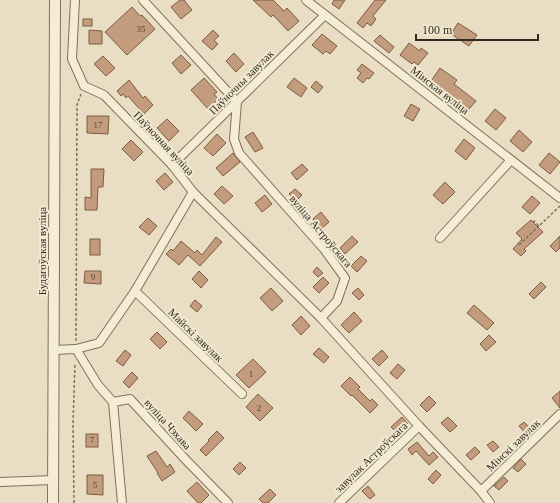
<svg xmlns="http://www.w3.org/2000/svg" width="560" height="503" font-family="'Times New Roman',serif">
  <rect width="100%" height="100%" fill="#e9dec3"/>
  <!-- building -->
  <g fill="#c39b7d" stroke="#7d5c44">
    <path d="M180,0H184L192,10L181,19L171,7Z"/>
    <path d="M253,0H273L284,11L287,8L299,21L288,31L273,15L271,17Z"/>
    <path d="M334,0H345L339,9L332,4Z"/>
    <path d="M375,0H386L373,16L376,19L371,26L367,23L363,28L357,23Z"/>
    <path d="M132,7L140,16L142,15L155,29L127,55L105,32Z"/>
    <rect x="83" y="19" width="9" height="7"/>
    <path d="M458,23L477,35L469,46L451,34Z"/>
    <path d="M89,30L102,31V44H89Z"/>
    <path d="M213,30L219,36L214,40L218,44L212,50L202,41Z"/>
    <path d="M322,34L337,46L330,54L326,51L323,54L312,45Z"/>
    <path d="M380,35L394,47L389,53L374,41Z"/>
    <path d="M409,43L420,51L421,48L428,53L418,65L414,62L412,64L400,55Z"/>
    <path d="M234,53L244,64L236,72L226,61Z"/>
    <path d="M181,55L191,65L181,74L172,63Z"/>
    <path d="M103,56L115,68L106,76L94,64Z"/>
    <path d="M362,64L374,73L369,79L367,78L363,83L357,78L361,73L357,70Z"/>
    <path d="M440,68L457,80L454,84L476,101L469,109L431,81Z"/>
    <path d="M204,78L217,92L214,94L218,99L208,109L191,90Z"/>
    <path d="M294,78L307,88L301,97L287,87Z"/>
    <path d="M129,80L143,98L145,96L153,105L144,114L128,96L126,98L123,94L121,96L117,91Z"/>
    <path d="M316,81L323,87L318,93L311,87Z"/>
    <path d="M411,104L420,109L413,121L404,116Z"/>
    <path d="M495,109L506,118L496,130L485,121Z"/>
    <path d="M87,116H109L108,134L87,133Z"/>
    <path d="M167,119L179,131L169,141L157,128Z"/>
    <path d="M519,130L532,142L523,152L510,141Z"/>
    <path d="M253,132L263,148L255,152L245,137Z"/>
    <path d="M217,134L226,143L213,156L204,148Z"/>
    <path d="M464,139L475,148L466,160L455,151Z"/>
    <path d="M131,140L143,152L134,161L122,149Z"/>
    <path d="M233,153L240,162L223,176L216,168Z"/>
    <path d="M549,153L560,162L550,174L539,165Z"/>
    <path d="M302,164L308,170L297,180L291,173Z"/>
    <path d="M91,169H104L103,187H98L97,210H85V197L91,198Z"/>
    <path d="M165,173L173,182L164,190L156,181Z"/>
    <path d="M445,182L455,192L443,204L433,195Z"/>
    <path d="M222,186L233,196L224,204L214,194Z"/>
    <path d="M295,189L302,195L296,201L289,194Z"/>
    <path d="M265,195L272,204L262,212L255,203Z"/>
    <path d="M532,196L540,203L530,214L522,207Z"/>
    <path d="M321,212L329,222L321,229L313,219Z"/>
    <path d="M148,218L157,226L149,235L139,227Z"/>
    <path d="M531,220L543,232L524,249L526,251L521,256L513,249L522,239L516,233Z"/>
    <path d="M352,236L358,242L345,254L340,248Z"/>
    <path d="M560,236V248L556,252L550,246Z"/>
    <path d="M216,237L222,242L200,266L188,255L179,265L166,254L171,249L173,251L181,241L195,253L197,250L202,255Z"/>
    <rect x="90" y="239" width="10" height="16"/>
    <path d="M361,256L367,261L357,272L351,266Z"/>
    <path d="M317,267L323,273L318,277L313,272Z"/>
    <path d="M85,271H101V284L84,283Z"/>
    <path d="M199,271L208,280L201,288L192,279Z"/>
    <path d="M323,277L329,283L319,293L313,287Z"/>
    <path d="M541,282L546,287L534,299L529,294Z"/>
    <path d="M271,288L283,301L272,311L260,298Z"/>
    <path d="M358,288L364,295L359,300L352,293Z"/>
    <path d="M195,300L202,306L197,312L190,306Z"/>
    <path d="M474,305L494,323L487,330L467,313Z"/>
    <path d="M354,312L362,321L349,333L341,325Z"/>
    <path d="M301,316L310,326L301,335L292,325Z"/>
    <path d="M157,332L167,342L160,349L150,339Z"/>
    <path d="M489,335L496,342L486,351L480,344Z"/>
    <path d="M319,348L329,357L324,363L313,354Z"/>
    <path d="M125,350L131,355L123,366L116,361Z"/>
    <path d="M382,350L388,357L379,366L372,359Z"/>
    <path d="M253,359L266,372L249,388L236,375Z"/>
    <path d="M398,364L405,370L397,379L390,373Z"/>
    <path d="M132,372L138,378L129,388L123,382Z"/>
    <path d="M350,377L360,387L358,389L370,401L372,399L378,405L370,413L352,395L351,396L341,386Z"/>
    <path d="M560,391V408L552,398Z"/>
    <path d="M258,394L273,408L260,421L246,407Z"/>
    <path d="M429,396L436,403L427,412L420,405Z"/>
    <path d="M189,411L203,424L196,431L183,418Z"/>
    <path d="M402,417L408,424L398,434L391,427Z"/>
    <path d="M448,417L457,426L450,432L441,423Z"/>
    <path d="M524,422L532,430L527,435L519,426Z"/>
    <path d="M217,431L224,438L206,456L200,450L209,441L208,440Z"/>
    <rect x="86" y="434" width="12" height="13"/>
    <path d="M493,441L499,447L493,452L487,445Z"/>
    <path d="M417,442L429,456L433,452L438,457L429,465L416,451L412,455L408,449Z"/>
    <path d="M475,447L480,452L471,460L466,455Z"/>
    <path d="M156,451L167,467L170,464L175,472L162,481L157,473H158L147,456Z"/>
    <path d="M521,459L526,464L518,472L513,468Z"/>
    <path d="M240,462L246,468L239,475L233,469Z"/>
    <path d="M436,470L441,475L433,484L428,479Z"/>
    <path d="M87,475H103V495L87,494Z"/>
    <path d="M504,477L508,481L499,490L494,486Z"/>
    <path d="M197,482L209,495L201,503H198L187,491Z"/>
    <path d="M368,486L375,495L370,499L362,491Z"/>
    <path d="M270,489L276,495L268,503H263L259,499Z"/>
  </g>
  <g fill="none" stroke-linecap="round" stroke-linejoin="round">
    <!-- minor casing -->
    <g stroke="#81705c" stroke-width="10">
      <g id="minor">
        <path d="M75,0L72,59L84,86L104,95L172,165L193,192L135,291L99,343L76,349"/>
        <path d="M143,0L237,102L234,139L239,153L324,249L345,278L337,301L321,318L419,426L481,491L490,503"/>
        <path d="M306,0L560,198"/>
        <path d="M172,165L325,15"/>
        <path d="M193,192L321,318"/>
        <path d="M440,238L511,160"/>
        <path d="M135,291L242,394"/>
        <path d="M54,350L76,349L98,385L113,402L130,399L186,460L228,503"/>
        <path d="M113,402L122,503"/>
        <path d="M0,482L54,480"/>
        <path d="M481,491L560,414"/>
        <path d="M339,503L419,426"/>
      </g>
    </g>
    <!-- tertiary casing -->
    <g stroke="#81705c" stroke-width="12">
      <path id="tertiary" d="M53,503L55,0"/>
    </g>
    <!-- path -->
    <g stroke="#81705c" stroke-width="1.5" stroke-dasharray="3 2" stroke-linecap="butt">
      <path d="M533,222L534,221L539,226L560,206"/>
      <path d="M519,245L539,226"/>
      <path d="M76,341L77,105L81,94"/>
      <path d="M74,503L73,424L75,363"/>
    </g>
    <!-- minor -->
    <use href="#minor" stroke="#f4ecd5" stroke-width="8"/>
    <!-- tertiary -->
    <use href="#tertiary" stroke="#f4ecd5" stroke-width="10"/>
  </g>
  <g text-anchor="middle" stroke-width="4" stroke-linejoin="round" paint-order="stroke">
    <!-- number labels -->
    <g font-size="9" fill="#564536">
      <text x="141" y="32">35</text>
      <text x="98" y="128">17</text>
      <text x="93" y="280">9</text>
      <text x="251" y="377">1</text>
      <text x="259" y="411">2</text>
      <text x="92" y="443">7</text>
      <text x="95" y="488">5</text>
    </g>
    <!-- street labels -->
    <g font-size="11" fill="#32281e" stroke="#f1e8d2">
      <text transform="translate(241 82) rotate(-45)" y="4">Паўночны завулак</text>
      <text transform="translate(440 90) rotate(38)" y="4">Мінская вуліца</text>
      <text transform="translate(164 143) rotate(47)" y="4">Паўночная вуліца</text>
      <text transform="translate(321 231) rotate(50)" y="4">вуліца Астроўскага</text>
      <text transform="translate(42 251) rotate(-90)" y="4">Будагоўская вуліца</text>
      <text transform="translate(196 335) rotate(44)" y="4">Майскі завулак</text>
      <text transform="translate(168 424) rotate(48)" y="4">вуліца Чэхава</text>
      <text transform="translate(513 445) rotate(-44)" y="4">Мінскі завулак</text>
      <text transform="translate(371 457) rotate(-44)" y="4">завулак Астроўскага</text>
    </g>
  </g>
  <!-- scale -->
  <path d="M416 34v6h122v-6" fill="none" stroke="#32281e" stroke-width="2"/>
  <text x="422" y="34" font-size="12" fill="#32281e" stroke="#f1e8d2" stroke-width="3" paint-order="stroke">100 m</text>
</svg>
